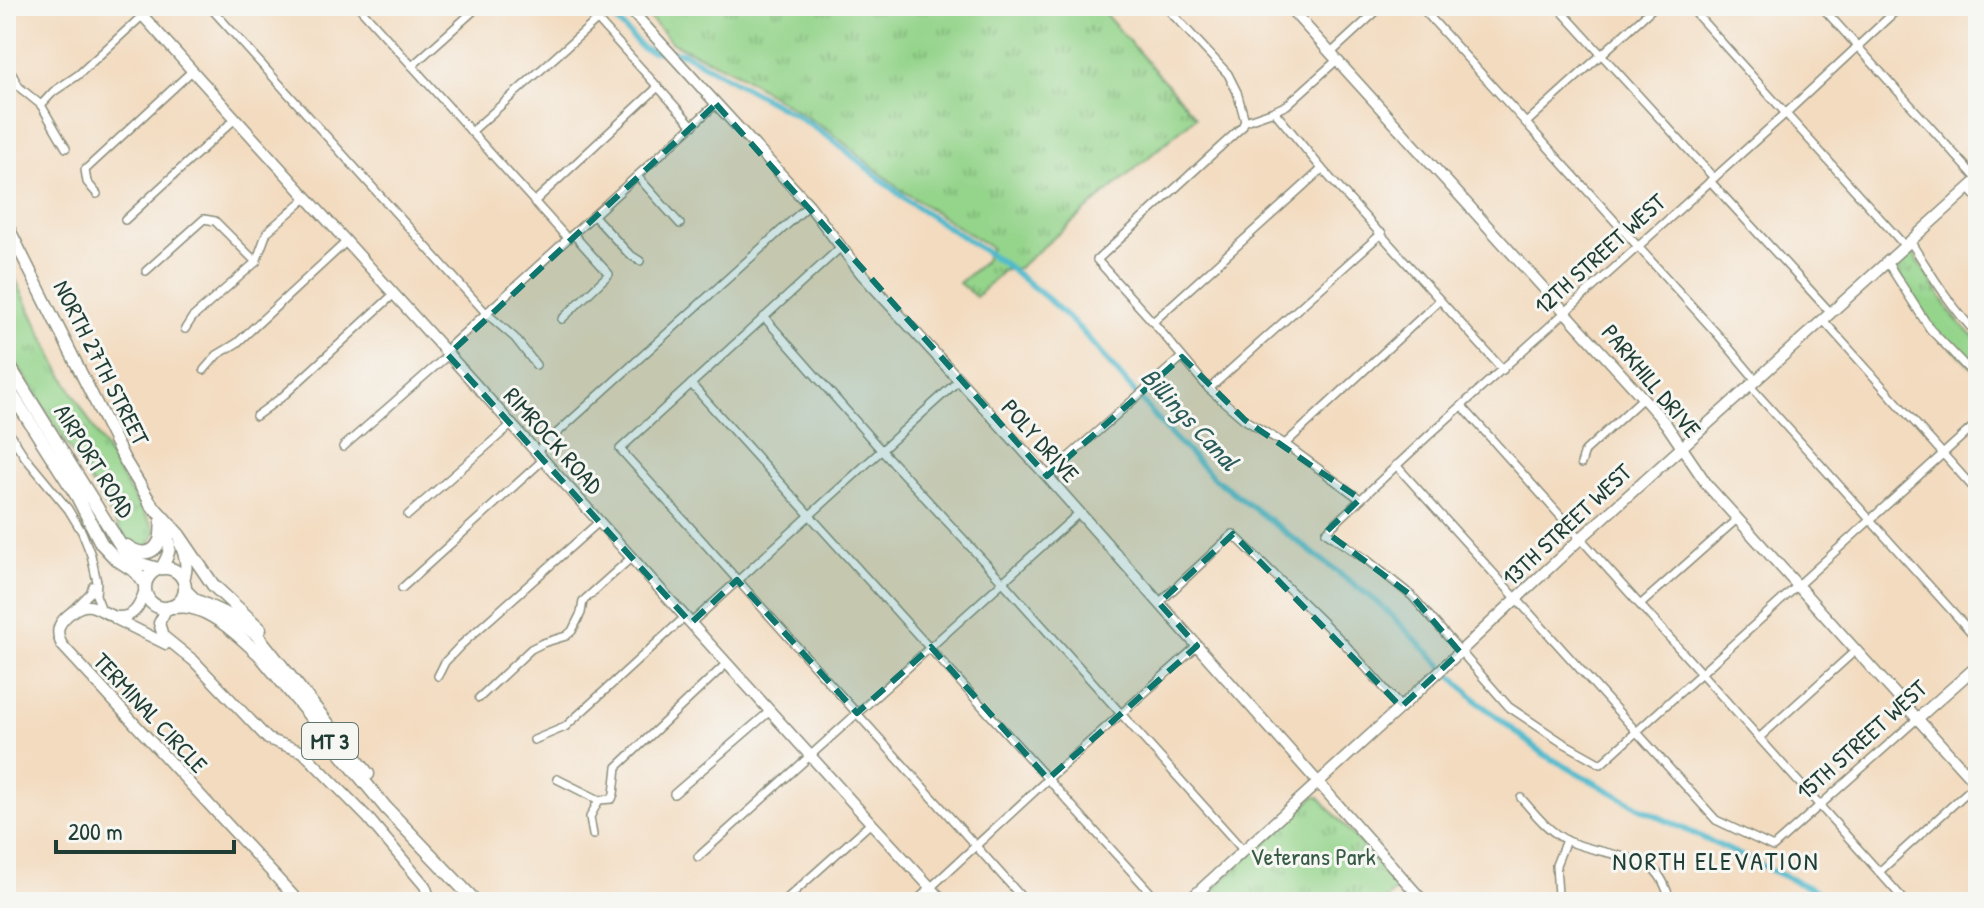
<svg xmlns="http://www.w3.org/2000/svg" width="1984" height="908" font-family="'Patrick Hand',sans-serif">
  <defs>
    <pattern id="grass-tufts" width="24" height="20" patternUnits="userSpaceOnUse" patternTransform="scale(2)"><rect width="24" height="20" fill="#94d48b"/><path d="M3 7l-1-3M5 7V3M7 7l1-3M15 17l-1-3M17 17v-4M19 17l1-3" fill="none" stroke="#78ad72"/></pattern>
  </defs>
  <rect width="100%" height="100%" fill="#f6f6f2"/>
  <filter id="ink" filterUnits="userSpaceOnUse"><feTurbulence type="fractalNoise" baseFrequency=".0125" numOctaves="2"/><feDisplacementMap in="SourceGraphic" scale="16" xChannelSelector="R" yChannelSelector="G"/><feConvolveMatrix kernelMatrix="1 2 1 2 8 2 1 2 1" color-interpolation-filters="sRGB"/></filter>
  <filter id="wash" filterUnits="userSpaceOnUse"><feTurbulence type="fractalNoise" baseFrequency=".006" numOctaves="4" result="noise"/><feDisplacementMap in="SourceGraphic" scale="32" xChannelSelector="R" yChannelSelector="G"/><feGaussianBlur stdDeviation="1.8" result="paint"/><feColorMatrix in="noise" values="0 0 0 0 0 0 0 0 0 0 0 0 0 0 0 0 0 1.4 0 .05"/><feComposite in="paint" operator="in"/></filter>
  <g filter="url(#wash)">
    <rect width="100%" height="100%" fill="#f3dbc0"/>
    <!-- grass -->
    <g fill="url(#grass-tufts)" stroke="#5a8860" stroke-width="2">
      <path d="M639,6H1098L1196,117L1018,268L1002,271L976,297L959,283L984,262L991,248L901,190L833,134L739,74L672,43Z"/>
      <path d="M1909,254H1914L1954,317L1978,341V373L1936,332L1896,271L1897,266Z"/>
      <path d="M6,260L57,365L129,490L156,531L148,547L128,543L6,346Z"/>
      <path d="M1314,797H1319L1399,887L1383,902H1199Z"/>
    </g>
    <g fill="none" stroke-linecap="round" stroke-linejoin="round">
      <!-- canal -->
      <path stroke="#4fb9cc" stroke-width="6" d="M604,6L642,48L651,51L683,53L795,115L829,137L909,202L1003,263L1047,298L1081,330L1172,436L1214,478L1381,605L1479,703L1545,755L1642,809L1839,902"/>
    </g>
  </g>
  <g filter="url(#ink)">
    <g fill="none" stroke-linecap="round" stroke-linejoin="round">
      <!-- street casing -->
      <g stroke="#898c7a" stroke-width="10">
        <g id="street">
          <path d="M209,6L486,313L515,338L536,365"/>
          <path d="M358,6L568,239"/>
          <path d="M585,6L693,126"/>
          <path d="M1165,6L1228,74L1237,92L1245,121"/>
          <path d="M1420,6L1719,336L1756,380"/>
          <path d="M1557,6L1714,178"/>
          <path d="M1689,6L1905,246"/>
          <path d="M1821,6L1978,180"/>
          <path d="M1901,6L1785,114L1428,436L1326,532L1367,560L1412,596L1509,707L1560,741L1601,764L1978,422"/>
          <path d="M1331,53L1382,6"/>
          <path d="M1337,60L1287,105L1274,111L1245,121L1242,127L1097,260L1153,322L1209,389L1245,420L1285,444L1360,499"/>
          <path d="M412,66L479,6"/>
          <path d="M12,74L19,87L41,105"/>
          <path d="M1274,111L1322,169L1503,370"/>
          <path d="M1526,123L1655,6"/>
          <path d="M471,132L597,20"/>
          <path d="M66,148L41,105L53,92L78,75L142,16"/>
          <path d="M638,177L680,224"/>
          <path d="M1710,181L1831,313"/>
          <path d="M1969,188L1978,199"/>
          <path d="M97,194L87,182L85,170L192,71"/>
          <path d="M534,202L658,87"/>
          <path d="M594,216L629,254L640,261"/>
          <path d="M125,220L235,119"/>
          <path d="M1910,241C1931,274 1951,307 1978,335"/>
          <path d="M841,247L620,449L1026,902"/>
          <path d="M1887,262L1930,329L1978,379"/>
          <path d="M146,271L204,219L215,221L256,262"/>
          <path d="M764,317L881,450L1003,582L1244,851"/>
          <path d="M562,319L609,274L573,234"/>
          <path d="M1823,320L1978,493"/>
          <path d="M1153,322L1322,169"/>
          <path d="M185,329L192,318L256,262L267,232L306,198"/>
          <path d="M204,370L217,355L237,343L346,242"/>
          <path d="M691,384L1159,902"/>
          <path d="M1750,386L1978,640"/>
          <path d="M1209,389L1382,233"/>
          <path d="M1462,406L1906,902"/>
          <path d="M256,416L282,397L394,294"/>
          <path d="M6,428L25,457L68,509L82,532L91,555L97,582L96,595L102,610"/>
          <path d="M1285,444L1440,300"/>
          <path d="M343,447L448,355L451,345L716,104"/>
          <path d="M536,452L809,205"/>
          <path d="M1581,464L1585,451L1643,398"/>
          <path d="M1396,465L1716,820L1773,847L1917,719"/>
          <path d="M1047,476L1182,357"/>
          <path d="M408,515L511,425"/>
          <path d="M402,588L543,460"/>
          <path d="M1159,603L1233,534L1343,642L1401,707"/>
          <path d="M1640,605L1737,519"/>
          <path d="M76,607L90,593L93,586"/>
          <path d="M691,623L958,381"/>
          <path d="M438,676L445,662L461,645L599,522"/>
          <path d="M479,698L531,649L543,643L566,636L572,631L581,613L583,601L631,558"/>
          <path d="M1759,738L1856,650"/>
          <path d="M534,740L565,727L685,617"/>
          <path d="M557,779L599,800L612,799L614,794L617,767L727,663"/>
          <path d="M674,794L770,711"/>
          <path d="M1521,798C1535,814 1549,832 1568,841C1595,853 1628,853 1653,869C1662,876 1668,891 1670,902"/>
          <path d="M593,835L590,817L599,800"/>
          <path d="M698,857L1079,513"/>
          <path d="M1879,872L1976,784"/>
          <path d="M783,902L871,823"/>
          <path d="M915,902L1048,779L1197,646"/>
          <path d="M1553,902L1558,895L1556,865L1566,840"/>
        </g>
      </g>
      <!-- secondary casing -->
      <g stroke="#898c7a" stroke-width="13">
        <g id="secondary">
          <path d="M134,6L871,823L944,902"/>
          <path d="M627,6L809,205L861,273L1047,476L1424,902"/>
          <path d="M1288,6L1643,398L1666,424L1708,486L1978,786"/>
          <path d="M145,590C141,600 138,613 126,616C102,623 96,590 67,616C57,625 56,633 62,645L299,902"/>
          <path d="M167,608L159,623L163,636L194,661L268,739L303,752L368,818L425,886L431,902"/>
          <path d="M116,619L166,644"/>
          <path d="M1917,719L1978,665"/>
          <path d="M1187,902L1401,707L1580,539L1978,180"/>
        </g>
      </g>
      <!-- primary casing -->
      <g stroke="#898c7a" stroke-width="14">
        <g id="primary">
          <path d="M6,223L124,459L155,510"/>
          <path d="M180,543C185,555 189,568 183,580"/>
          <path d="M161,568C174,549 170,541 162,521"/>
        </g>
      </g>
      <!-- highway casing -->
      <g stroke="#898c7a" stroke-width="15">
        <g id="highway">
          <path d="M6,361L126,554L141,564L158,569"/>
          <path d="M6,385L77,496L101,543L116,559L136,572L145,584"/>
          <path d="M150,503L179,535L213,585L260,629"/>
          <path d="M127,546C138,555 154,556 160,540C162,534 161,526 162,520"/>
          <circle cx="165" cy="588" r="20"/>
          <path d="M185,590L195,600L232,617L256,634L368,774"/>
          <path d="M170,607C176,607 183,606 189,607C216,612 240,637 259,654L386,808L476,902"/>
        </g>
      </g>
      <!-- street -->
      <use href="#street" stroke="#fff" stroke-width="7"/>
      <!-- secondary -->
      <use href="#secondary" stroke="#fff" stroke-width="10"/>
      <!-- primary -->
      <use href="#primary" stroke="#fff" stroke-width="11"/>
      <!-- highway -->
      <use href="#highway" stroke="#fff" stroke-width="12"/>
    </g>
  </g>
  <!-- marked area -->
  <path fill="#0f766e" fill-opacity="0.2" stroke="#0f766e" stroke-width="6" stroke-dasharray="16 10" stroke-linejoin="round" d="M716,104L1047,476L1182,357L1245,420L1360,499L1326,532L1412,596L1460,652L1401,707L1233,534L1159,603L1197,646L1048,779L931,647L857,713L737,580L691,623L448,355Z"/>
  <g text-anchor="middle" stroke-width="6" stroke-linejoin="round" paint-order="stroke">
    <!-- shield labels -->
    <rect fill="#f6f6f2" stroke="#60746d" stroke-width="2" x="302" y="723" width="56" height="36" rx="6"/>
    <g font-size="22" font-weight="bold" fill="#1f3d34">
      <text x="330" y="749">MT 3</text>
    </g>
    <!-- street labels -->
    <g font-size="24" fill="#1f3d34" stroke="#f6f6f2">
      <text transform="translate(1600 254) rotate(-42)" y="8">12TH STREET WEST</text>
      <text transform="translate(101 363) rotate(63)" y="8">NORTH 27TH STREET</text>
      <text transform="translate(1651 381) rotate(50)" y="8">PARKHILL DRIVE</text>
      <text transform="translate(553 441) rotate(48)" y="8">RIMROCK ROAD</text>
      <text transform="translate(1040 441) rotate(48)" y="8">POLY DRIVE</text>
      <text transform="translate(94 461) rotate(58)" y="8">AIRPORT ROAD</text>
      <text transform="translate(1567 525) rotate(-43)" y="8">13TH STREET WEST</text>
      <text transform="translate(150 713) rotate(47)" y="8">TERMINAL CIRCLE</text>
      <text transform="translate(1862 740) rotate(-42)" y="8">15TH STREET WEST</text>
    </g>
    <!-- park labels -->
    <g font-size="24" fill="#365b45" stroke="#f6f6f2">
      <text x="1313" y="865">Veterans Park</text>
    </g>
    <!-- water labels -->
    <g font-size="26" font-style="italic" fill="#2b5c5a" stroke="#f6f6f2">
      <text transform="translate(1190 419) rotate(47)" y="9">Billings Canal</text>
    </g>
    <!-- neighbourhood labels -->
    <g font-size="26" letter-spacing="2" fill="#1f3d34" stroke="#f6f6f2">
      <text x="1716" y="870">NORTH ELEVATION</text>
    </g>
  </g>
  <!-- margin -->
  <rect width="1984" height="908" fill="none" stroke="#f6f6f2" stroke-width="32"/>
  <!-- scale -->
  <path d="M56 840v12h178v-12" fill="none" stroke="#1f3d34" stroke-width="4"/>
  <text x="68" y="840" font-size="24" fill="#1f3d34" stroke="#f6f6f2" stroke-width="6" paint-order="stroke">200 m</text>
</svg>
